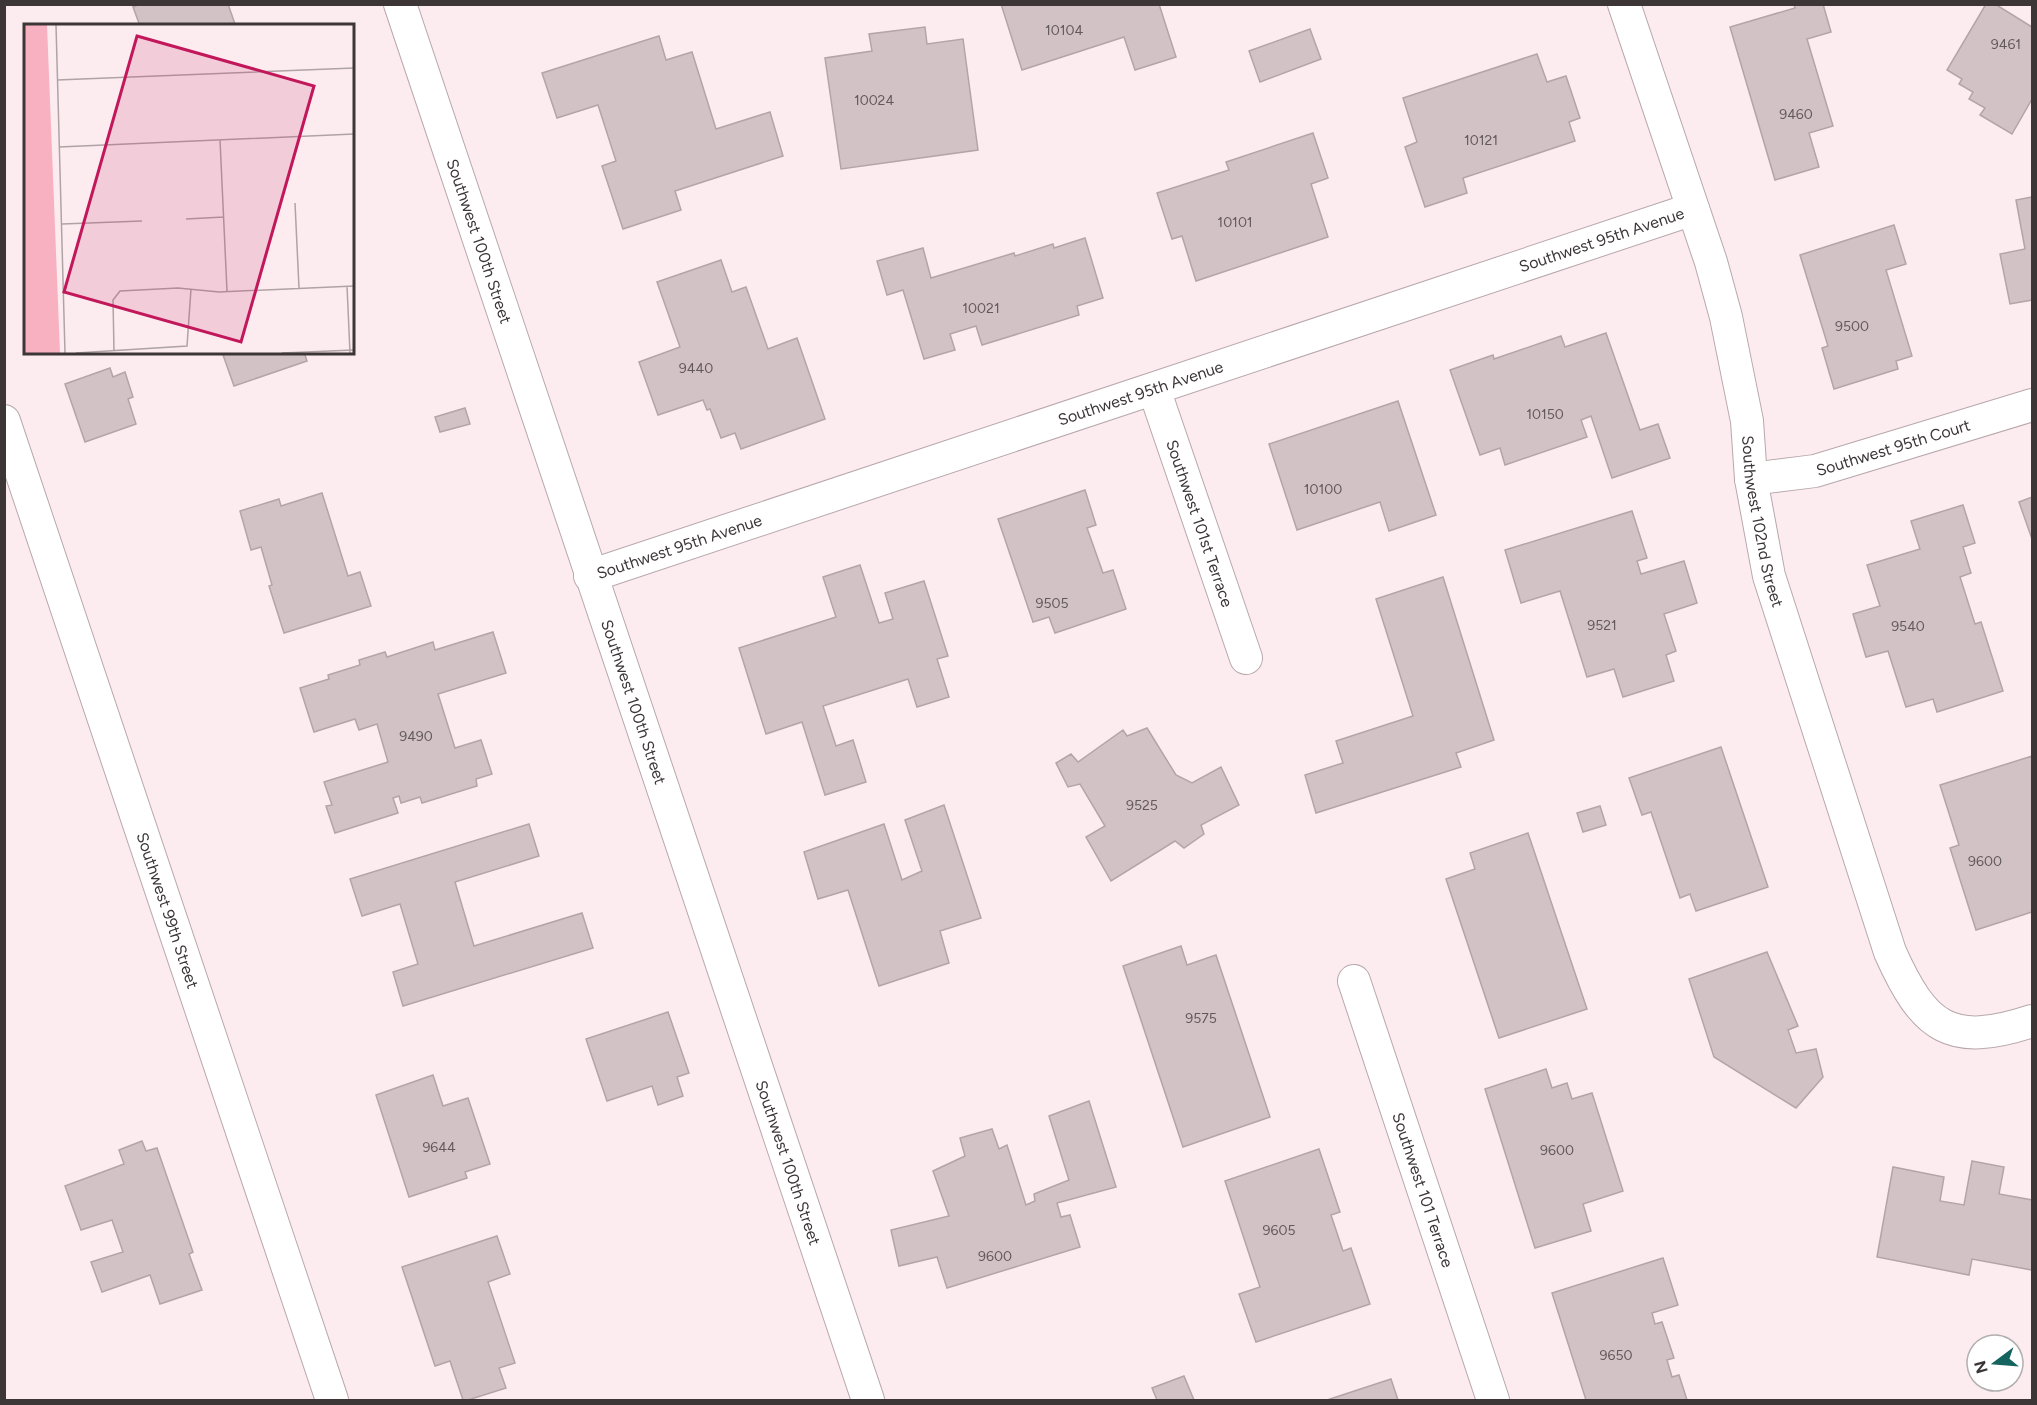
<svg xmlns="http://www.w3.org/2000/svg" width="2037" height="1405" font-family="Figtree,sans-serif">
  <rect width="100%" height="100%" fill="#fcecef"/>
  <!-- building -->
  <g fill="#d2c2c6" stroke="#b4a4a7" stroke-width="1.5">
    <path d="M140,4H228L235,24L140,26L133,7Z"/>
    <path d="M1001,4H1159L1176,57L1135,70L1124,37L1022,70Z"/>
    <path d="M1794,4H1823L1831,32L1807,39L1833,126L1809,133L1819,167L1775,180L1730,27L1795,8Z"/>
    <path d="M1986,4H1995L2032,27V99L2012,134L1980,115L1985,108L1969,99L1973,92L1959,84L1962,79L1947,70Z"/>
    <path d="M925,27L927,44L963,39L978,150L841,169L825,58L872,51L869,34Z"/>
    <path d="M1310,29L1321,59L1260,82L1249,51Z"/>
    <path d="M659,36L666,60L692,52L716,129L770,112L783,156L675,191L681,210L623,229L602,166L616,161L598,105L557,118L542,73Z"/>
    <path d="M1537,54L1547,82L1566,76L1580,118L1569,122L1575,141L1463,178L1467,193L1425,207L1405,147L1417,142L1403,98Z"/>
    <path d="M1313,133L1328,178L1311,184L1328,237L1196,281L1182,236L1172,239L1157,193L1229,170L1226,162Z"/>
    <path d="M2032,197V300L2010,304L2000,254L2025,249L2016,200Z"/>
    <path d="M1894,225L1906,264L1886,270L1912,356L1896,361L1898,369L1834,389L1822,348L1828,346L1800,255Z"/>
    <path d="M1085,238L1103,298L1077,306L1079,315L982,345L976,326L950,334L955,350L924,359L903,290L887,295L877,261L923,248L931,278L1014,253L1015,256L1053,244L1054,248Z"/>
    <path d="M721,260L732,292L746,287L768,349L797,338L825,419L741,449L735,433L721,438L710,409L707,410L703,400L658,415L639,362L680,347L657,282Z"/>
    <path d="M1606,333L1640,430L1658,424L1670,458L1612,478L1591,416L1581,420L1587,437L1505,465L1500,448L1480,455L1450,370L1493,355L1494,359L1561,336L1565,347Z"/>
    <path d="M222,352H304L307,361L234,386Z"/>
    <path d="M110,368L113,377L125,372L133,397L128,399L136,424L85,442L65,384Z"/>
    <path d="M1398,401L1436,515L1389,531L1380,502L1297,530L1269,444Z"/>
    <path d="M465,408L470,424L440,432L435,417Z"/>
    <path d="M1085,490L1096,525L1087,528L1103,573L1113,570L1126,609L1055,633L1049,617L1033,622L998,519Z"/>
    <path d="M322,493L348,576L360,572L371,606L284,633L269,586L272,585L261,547L251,550L240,511L279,499L281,506Z"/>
    <path d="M2032,497V539L2019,502Z"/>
    <path d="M1963,505L1975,543L1963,547L1971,573L1960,577L1975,624L1981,622L2003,691L1937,712L1933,699L1906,707L1888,651L1866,657L1853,614L1880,606L1867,565L1920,549L1911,521Z"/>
    <path d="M1632,511L1647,558L1637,561L1641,574L1684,561L1697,603L1664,614L1676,651L1666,655L1674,681L1623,697L1614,669L1587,677L1560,591L1521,603L1505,550Z"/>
    <path d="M860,565L879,623L893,619L885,593L924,581L948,656L937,659L949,697L917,707L908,679L823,706L836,746L853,740L866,782L825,795L802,722L766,734L739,648L836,617L823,577Z"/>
    <path d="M1443,577L1494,740L1456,753L1461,767L1316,813L1305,775L1343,763L1336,741L1413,716L1376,599Z"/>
    <path d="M493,632L506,673L438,694L455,748L481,740L492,774L476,779L477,786L422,803L420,797L401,803L399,796L393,798L398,813L335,833L326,806L332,805L324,782L388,762L377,724L359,730L355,719L314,732L300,688L329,679L328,675L360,665L359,660L385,652L387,657L433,642L435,650Z"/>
    <path d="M1147,728L1176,775L1192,783L1221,767L1239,805L1201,825L1204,834L1184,848L1175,841L1111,881L1086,837L1105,826L1080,784L1068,787L1056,763L1071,754L1078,762L1123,730L1127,736Z"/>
    <path d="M1721,747L1768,887L1696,911L1690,894L1680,898L1651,812L1642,815L1629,778Z"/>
    <path d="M2032,756V912L1976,930L1950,848L1959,845L1940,785Z"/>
    <path d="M944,805L981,918L940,931L949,963L879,986L848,890L818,899L804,852L884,824L902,880L922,871L905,820Z"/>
    <path d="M1600,806L1606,825L1583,832L1577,813Z"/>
    <path d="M529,824L539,856L455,882L474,946L582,913L593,948L403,1006L393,972L418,964L400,904L362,916L350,879Z"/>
    <path d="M1528,833L1587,1009L1499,1038L1446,879L1475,869L1470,853Z"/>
    <path d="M1181,946L1187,965L1216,955L1270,1117L1183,1147L1123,966Z"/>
    <path d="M1767,952L1798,1026L1788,1030L1796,1053L1816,1049L1823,1077L1796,1108L1714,1057L1689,979Z"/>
    <path d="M668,1012L689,1073L677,1077L683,1096L658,1105L652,1086L607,1101L586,1039Z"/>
    <path d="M1546,1069L1552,1088L1567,1083L1572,1099L1592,1093L1623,1191L1583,1204L1591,1231L1535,1248L1485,1089Z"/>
    <path d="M433,1075L443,1106L468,1098L490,1164L465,1172L467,1178L409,1197L376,1095Z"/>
    <path d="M1089,1101L1116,1187L1057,1203L1061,1217L1070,1215L1080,1247L947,1288L937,1257L899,1266L891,1230L949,1216L933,1171L965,1156L960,1138L992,1129L999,1149L1007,1145L1026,1205L1035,1201L1034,1194L1069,1180L1049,1116Z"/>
    <path d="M142,1141L146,1151L157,1148L193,1252L189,1254L202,1290L160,1304L150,1275L102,1292L91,1262L123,1252L112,1220L81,1230L65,1186L124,1164L119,1150Z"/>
    <path d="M1319,1149L1340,1212L1331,1215L1343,1251L1351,1248L1370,1304L1256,1342L1239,1294L1260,1287L1225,1181Z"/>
    <path d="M1972,1161L2004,1167L1999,1194L2032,1200V1270L1972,1259L1969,1275L1877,1257L1893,1167L1944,1177L1940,1201L1964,1205Z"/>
    <path d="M497,1236L510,1274L488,1282L515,1363L499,1368L506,1388L468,1400H463L450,1361L435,1366L402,1267Z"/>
    <path d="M1663,1258L1678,1305L1652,1313L1655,1324L1662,1322L1674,1358L1667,1360L1672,1377L1679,1375L1687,1400H1586L1552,1293Z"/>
    <path d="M1184,1376L1194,1400H1157L1152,1388Z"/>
    <path d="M1391,1379L1398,1400H1327Z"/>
  </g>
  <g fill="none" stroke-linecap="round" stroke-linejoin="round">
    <!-- minor casing -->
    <g stroke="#b8a8ac" stroke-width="34">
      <g id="minor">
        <path id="s1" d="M400,4L868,1400"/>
        <path id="s2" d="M1624,4L1711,262L1726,317L1747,421L1751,479L1769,576L1890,952C1924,1028 1950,1048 2032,1021"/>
        <path id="s3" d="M1154,389L1246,658"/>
        <path id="s4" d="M4,421L332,1400"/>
        <path id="s5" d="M1751,479L1815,471L2032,405"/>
        <path id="s6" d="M590,576L1693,209"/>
        <path id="s7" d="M1354,981L1493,1400"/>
      </g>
    </g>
    <!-- minor -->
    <use href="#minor" stroke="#fff" stroke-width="32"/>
  </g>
  <g text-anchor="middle" stroke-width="6" stroke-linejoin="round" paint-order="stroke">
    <!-- number labels -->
    <g font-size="14" fill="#62595b">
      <text x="1064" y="35">10104</text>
      <text x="2006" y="49">9461</text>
      <text x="874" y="105">10024</text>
      <text x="1796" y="119">9460</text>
      <text x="1481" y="145">10121</text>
      <text x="1235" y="227">10101</text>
      <text x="981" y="313">10021</text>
      <text x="1852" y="331">9500</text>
      <text x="696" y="373">9440</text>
      <text x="1545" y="419">10150</text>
      <text x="1323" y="494">10100</text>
      <text x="1052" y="608">9505</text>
      <text x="1602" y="630">9521</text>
      <text x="1908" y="631">9540</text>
      <text x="416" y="741">9490</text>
      <text x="1142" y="810">9525</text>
      <text x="1985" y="866">9600</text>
      <text x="1201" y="1023">9575</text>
      <text x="439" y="1152">9644</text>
      <text x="1557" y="1155">9600</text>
      <text x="1279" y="1235">9605</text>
      <text x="995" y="1261">9600</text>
      <text x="1616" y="1360">9650</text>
    </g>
    <!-- street labels -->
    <g font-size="16" fill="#3c3637" stroke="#fff">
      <text dy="6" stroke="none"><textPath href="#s6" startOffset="1066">Southwest 95th Avenue</textPath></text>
      <text dy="6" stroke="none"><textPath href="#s1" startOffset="250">Southwest 100th Street</textPath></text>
      <text dy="6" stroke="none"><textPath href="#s6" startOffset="580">Southwest 95th Avenue</textPath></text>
      <text dy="6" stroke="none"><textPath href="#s5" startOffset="146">Southwest 95th Court</textPath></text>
      <text dy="6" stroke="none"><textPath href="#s2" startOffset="537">Southwest 102nd Street</textPath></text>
      <text dy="6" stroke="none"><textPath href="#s3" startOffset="142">Southwest 101st Terrace</textPath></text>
      <text dy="6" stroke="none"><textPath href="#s6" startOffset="94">Southwest 95th Avenue</textPath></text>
      <text dy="6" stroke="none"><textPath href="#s1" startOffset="736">Southwest 100th Street</textPath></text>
      <text dy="6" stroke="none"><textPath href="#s4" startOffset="516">Southwest 99th Street</textPath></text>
      <text dy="6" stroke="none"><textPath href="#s1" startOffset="1222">Southwest 100th Street</textPath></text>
      <text dy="6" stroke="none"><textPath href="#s7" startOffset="220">Southwest 101 Terrace</textPath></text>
    </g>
  </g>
  <!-- overview -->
  <g transform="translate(24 24)">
    <rect width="330" height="330" fill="#fcecef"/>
    <path d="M0,1H23L36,329H0Z" fill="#f7b1c1"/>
    <path fill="none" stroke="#afa3a5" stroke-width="1.5" d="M32,1L41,329M33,56L330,44M196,116L203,267M35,123L330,110M271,179L275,264M162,195L200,193M38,200L118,197M323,262L326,329M90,327L89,276L96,267L154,264L195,268L330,262M52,329L163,322L167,265M258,329L330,326"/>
    <path fill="#c2185b" fill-opacity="0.15" stroke="#c2185b" stroke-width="3" d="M113,12L290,62L217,318L40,268Z"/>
    <rect width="330" height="330" fill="none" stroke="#3c3637" stroke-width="3"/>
  </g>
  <!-- border -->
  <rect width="2037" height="1405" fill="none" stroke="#3c3637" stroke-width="12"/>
  <!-- north arrow -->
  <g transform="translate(1995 1363) rotate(254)"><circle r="28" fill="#ffffff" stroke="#b1afaf" stroke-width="1.5"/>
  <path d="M0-4.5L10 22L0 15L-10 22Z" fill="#14635f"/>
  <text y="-9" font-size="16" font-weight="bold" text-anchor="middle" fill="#3c3637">N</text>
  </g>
</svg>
